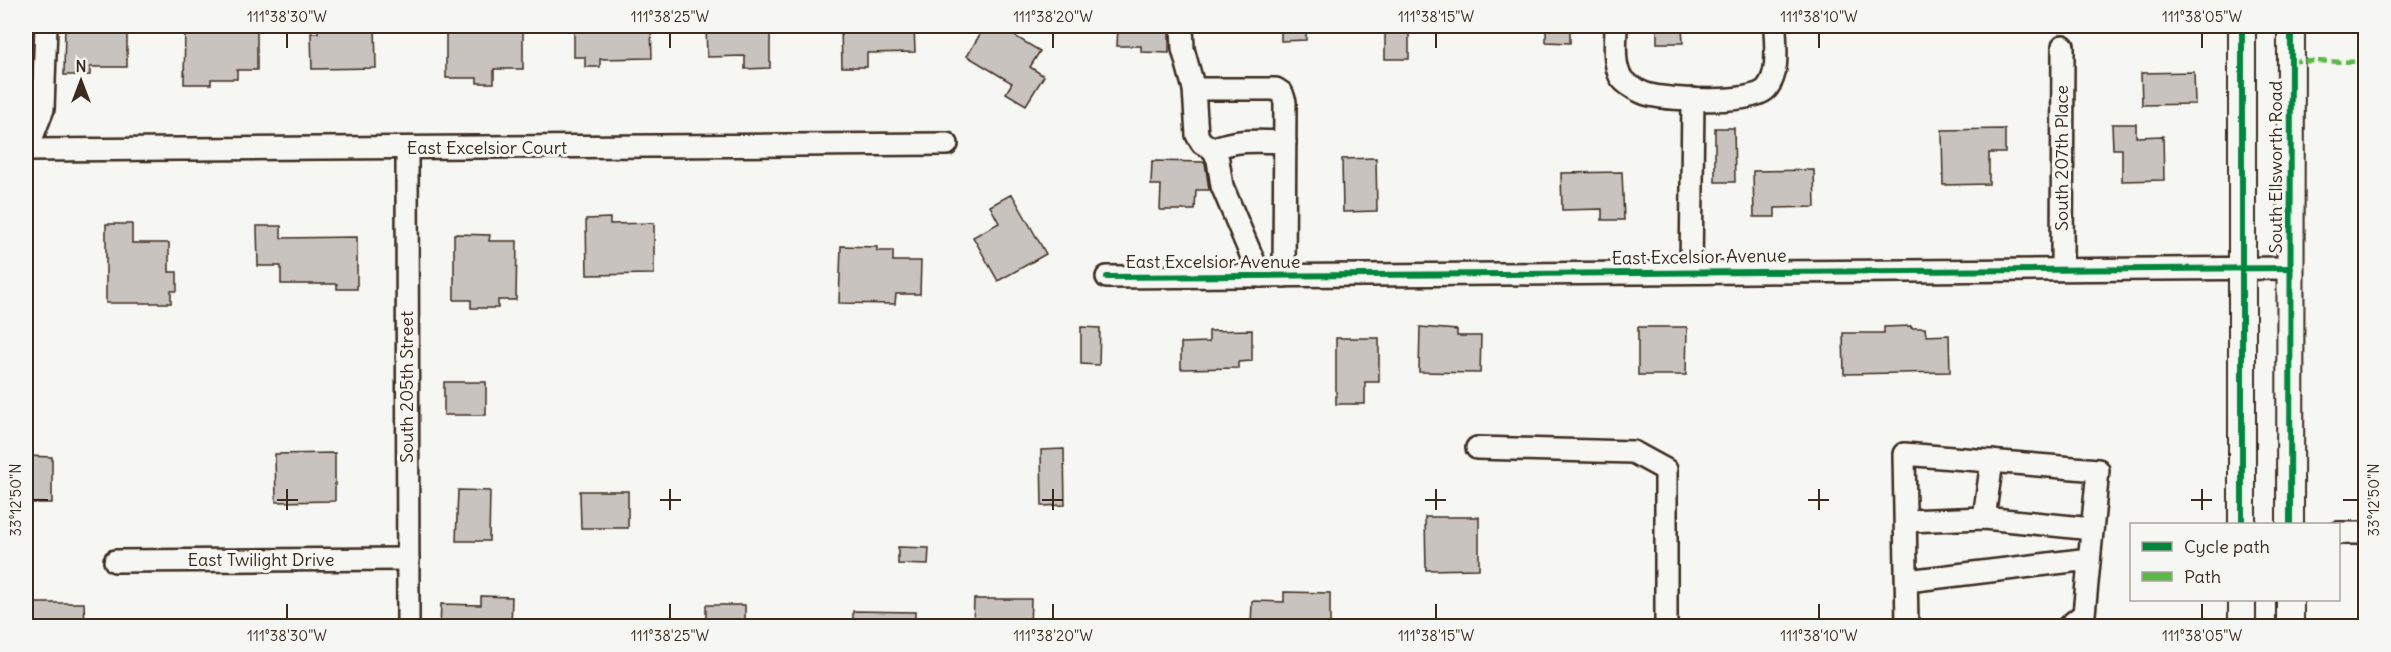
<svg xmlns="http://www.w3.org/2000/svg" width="2391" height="652" font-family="Delius,sans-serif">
  <rect width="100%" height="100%" fill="#f6f6f2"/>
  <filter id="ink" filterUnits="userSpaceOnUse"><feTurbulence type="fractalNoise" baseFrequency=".0167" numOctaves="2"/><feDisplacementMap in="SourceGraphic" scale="12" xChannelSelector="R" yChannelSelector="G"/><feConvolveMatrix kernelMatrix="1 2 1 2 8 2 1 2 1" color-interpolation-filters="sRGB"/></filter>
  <g filter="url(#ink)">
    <!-- building -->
    <g fill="#c8c3be" stroke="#3b2a1e" stroke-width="1.5">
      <path d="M65,26H127V67H90V75H64Z"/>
      <path d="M185,26H257V70H237V79H211V84H184Z"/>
      <path d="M318,26H375L376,68L312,69L311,33H318Z"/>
      <path d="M446,26H523V69H494V83H477V78H446Z"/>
      <path d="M574,26H651L652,58L600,59V67H585V57H574Z"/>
      <path d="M706,26H763V34H770V68L745,69V56L707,57Z"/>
      <path d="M841,26H914L915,52L867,53V67H842Z"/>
      <path d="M985,26H998L1040,51L1030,67L1044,76L1026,105L1006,93L1012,83L967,56Z"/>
      <path d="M1118,26H1169V53L1141,52V46H1117Z"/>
      <path d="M1281,26H1306V40L1281,41Z"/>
      <rect x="1385" y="26" width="24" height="33"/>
      <path d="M1546,26H1570V43L1546,42Z"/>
      <path d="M1657,26H1682L1683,43H1657Z"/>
      <path d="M2194,72L2195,104L2142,105L2141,73Z"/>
      <path d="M2112,124H2136V137L2163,136L2164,180L2122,181V149H2113Z"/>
      <path d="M1715,128H1734L1735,182H1715Z"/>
      <path d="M2005,129V153H1989V184L1943,185L1942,130Z"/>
      <path d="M1376,158L1377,211L1343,212L1342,159Z"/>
      <path d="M1152,161L1205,162L1209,190H1196L1195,210H1160L1161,185H1151Z"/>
      <path d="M1814,170L1815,207L1775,208V217H1754L1753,171Z"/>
      <path d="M1622,172L1624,220H1602V209L1562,210L1561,173Z"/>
      <path d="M1012,194L1046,254L998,281L973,237L999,223L990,206Z"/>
      <path d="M610,218V224L654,223V274L587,275L586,219Z"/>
      <path d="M106,224H132V243H169V272H177V291H171V303H106Z"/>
      <path d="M257,226H281V238L357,237V289H337V284H281V266H258Z"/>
      <path d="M454,234L490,235L489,241H517L516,300H498V308H471V300H454Z"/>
      <path d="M841,246L877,247V251H893V261H921L920,294H896L895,304L839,303Z"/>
      <path d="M1911,326V328H1925L1926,336L1949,335L1950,372L1844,374L1843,333H1884V327Z"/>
      <path d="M1081,327L1100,328L1099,365L1081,364Z"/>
      <path d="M1420,327L1457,330V336H1481L1480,373L1419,372Z"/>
      <path d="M1638,327H1687L1686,375H1638Z"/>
      <path d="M1252,330V361L1238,362V368L1181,369V343L1209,342V331Z"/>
      <path d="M1336,338H1379V382H1365V404H1336Z"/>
      <rect x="444" y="382" width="42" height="33"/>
      <path d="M1064,449L1065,505L1042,506L1041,450Z"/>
      <path d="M335,453V501L276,502L275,454Z"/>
      <path d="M26,456L52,457V503H26Z"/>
      <path d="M458,490L490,491L489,541H456Z"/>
      <path d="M580,491H628V528H581Z"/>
      <path d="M1425,517H1479V569L1426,570Z"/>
      <path d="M898,547L929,548L928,565L898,564Z"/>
      <path d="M1284,592L1330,593V627H1251L1252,601L1284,602Z"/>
      <path d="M481,596L512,597L511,627H440L441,604L481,605Z"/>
      <path d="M974,599H1031L1030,627H973Z"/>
      <path d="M26,603H84L85,627H26Z"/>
      <rect x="706" y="605" width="39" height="22"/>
      <path d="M853,611L915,612V627H853Z"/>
    </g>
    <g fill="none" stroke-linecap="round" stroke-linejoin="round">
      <!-- minor casing -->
      <g stroke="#3b2a1e" stroke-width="26">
        <g id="minor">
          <path d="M46,26L43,109L27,150L947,144"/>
          <path d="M1182,26L1183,49L1194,89L1197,135L1202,143L1213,149L1218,160L1222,186L1260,276"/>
          <path d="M1616,26C1616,41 1613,61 1620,76C1624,84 1641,93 1650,95C1671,100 1754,105 1767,88C1780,72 1775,45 1775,26"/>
          <path d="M1194,89H1276L1282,93L1285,102L1284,276"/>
          <path d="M407,148L408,626"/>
          <path d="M1213,149C1237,139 1259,141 1285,142"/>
          <path d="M2062,269L2063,46"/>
          <path d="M1691,272L1693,99"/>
          <path d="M1107,277L2291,268"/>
          <path d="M1477,448L1633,452L1666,470V626"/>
          <path d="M1984,518L1992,461"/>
          <path d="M1907,521L1984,518L2092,529"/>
          <path d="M2338,533H2366"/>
          <path d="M115,561L408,559"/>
          <path d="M1907,581L2089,559"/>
          <path d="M1907,626L1904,454L2098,470L2084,614L2069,626"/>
        </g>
      </g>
      <!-- major casing -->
      <g stroke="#3b2a1e" stroke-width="30">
        <g id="major">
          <path d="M2242,524V26"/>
          <path d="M2290,524L2291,26"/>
          <path d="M2242,626V600"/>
          <path d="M2290,626V600"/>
        </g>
      </g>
      <!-- minor -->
      <use href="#minor" stroke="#f6f6f2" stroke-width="21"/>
      <!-- major -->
      <use href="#major" stroke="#f6f6f2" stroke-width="26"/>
      <!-- quiet -->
      <path stroke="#58b947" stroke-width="4.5" stroke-dasharray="9 4.5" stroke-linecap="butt" d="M2291,61L2366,62"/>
      <!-- cycleway casing -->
      <g stroke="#f6f6f2" stroke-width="10">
        <g id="cycleway">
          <path d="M1107,277L2291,268"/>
          <path d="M2242,524V26"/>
          <path d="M2290,524L2291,26"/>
        </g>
      </g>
      <!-- cycleway -->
      <use href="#cycleway" stroke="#00873e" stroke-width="6"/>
    </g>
  </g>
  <!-- ticks -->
  <path fill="none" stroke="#3b2a1e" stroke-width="2" d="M287,33V48M670,33V48M1053,33V48M1436,33V48M1819,33V48M2202,33V48M287,489V510M670,489V510M1053,489V510M1436,489V510M1819,489V510M2202,489V510M33,500H48M277,500H298M660,500H681M1042,500H1063M1425,500H1446M1808,500H1829M2191,500H2212M2343,500H2358M287,604V619M670,604V619M1053,604V619M1436,604V619M1819,604V619M2202,604V619"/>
  <g text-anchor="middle" stroke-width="6" stroke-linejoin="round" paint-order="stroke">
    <!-- street labels -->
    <g font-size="18" fill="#3b2a1e" stroke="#f6f6f2">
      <text x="487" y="154">East Excelsior Court</text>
      <text transform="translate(2062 158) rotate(-90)" y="6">South 207th Place</text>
      <text transform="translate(2276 167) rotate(-90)" y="6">South Ellsworth Road</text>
      <text transform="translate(1699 257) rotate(-1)" y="6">East Excelsior Avenue</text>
      <text x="1213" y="268">East Excelsior Avenue</text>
      <text transform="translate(407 387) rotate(-90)" y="6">South 205th Street</text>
      <text x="261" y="566">East Twilight Drive</text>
    </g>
  </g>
  <!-- margin -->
  <rect width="2391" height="652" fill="none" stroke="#f6f6f2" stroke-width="66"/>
  <!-- legend -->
  <rect x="2130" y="523" width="210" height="78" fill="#f6f6f2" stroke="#aba49d" stroke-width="1.5"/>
  <rect x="2142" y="542" width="30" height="9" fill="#00873e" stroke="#aba49d" stroke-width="1.5"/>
  <text x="2184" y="553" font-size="18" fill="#3b2a1e">Cycle path</text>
  <rect x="2142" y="572" width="30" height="9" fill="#58b947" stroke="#aba49d" stroke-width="1.5"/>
  <text x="2184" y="583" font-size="18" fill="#3b2a1e">Path</text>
  <!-- north arrow -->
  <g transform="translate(81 81)" stroke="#f6f6f2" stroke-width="4.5" paint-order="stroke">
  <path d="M0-4.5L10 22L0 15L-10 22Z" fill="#3b2a1e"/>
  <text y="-9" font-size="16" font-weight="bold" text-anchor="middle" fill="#3b2a1e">N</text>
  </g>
  <rect x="33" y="33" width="2325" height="586" fill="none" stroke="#3b2a1e" stroke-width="2"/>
  <g font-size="15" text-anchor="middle" fill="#3b2a1e">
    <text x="287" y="22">111°38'30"W</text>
    <text x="670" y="22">111°38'25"W</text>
    <text x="1053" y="22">111°38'20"W</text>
    <text x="1436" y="22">111°38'15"W</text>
    <text x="1819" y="22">111°38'10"W</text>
    <text x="2202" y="22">111°38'05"W</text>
    <text transform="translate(16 500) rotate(-90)" y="5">33°12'50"N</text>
    <text transform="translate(2374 500) rotate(-90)" y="5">33°12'50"N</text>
    <text x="287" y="641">111°38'30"W</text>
    <text x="670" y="641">111°38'25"W</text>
    <text x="1053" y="641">111°38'20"W</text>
    <text x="1436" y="641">111°38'15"W</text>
    <text x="1819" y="641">111°38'10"W</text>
    <text x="2202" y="641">111°38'05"W</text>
  </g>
</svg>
